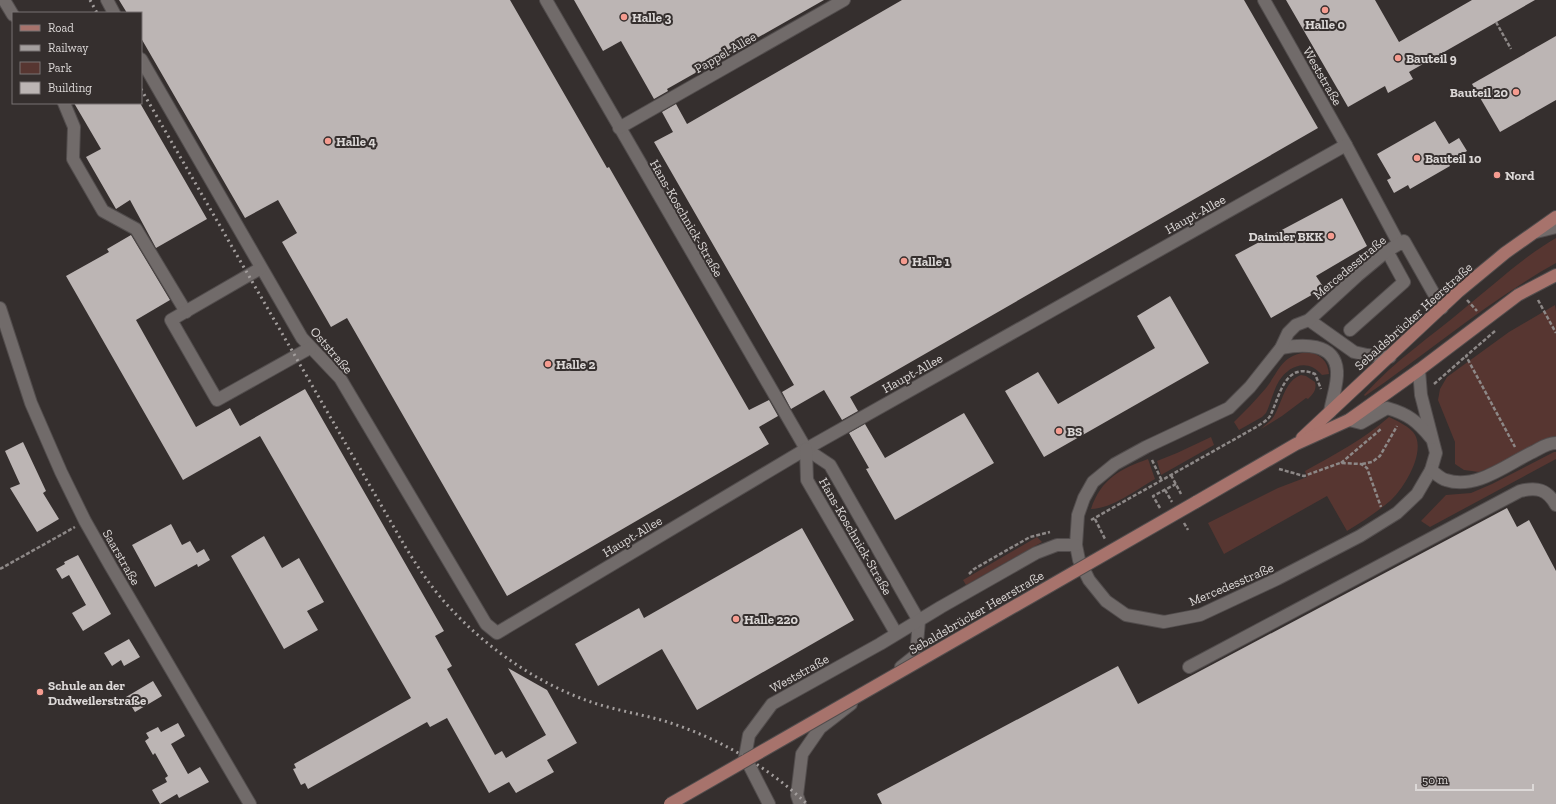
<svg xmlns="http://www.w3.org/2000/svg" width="1556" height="804" font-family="'Zilla Slab',serif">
  <rect width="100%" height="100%" fill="#352f2e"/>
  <!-- green -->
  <g fill="#573631">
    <path d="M1556,238V263C1488,301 1429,352 1365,396L1364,395C1394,361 1432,336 1466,307C1496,283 1523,257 1556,238Z"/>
    <path d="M1555,305L1556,311V436L1544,439L1494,466L1479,472L1464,470L1455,464V442L1438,400L1440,389L1447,377L1509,332Z"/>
    <path d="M1308,352C1320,354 1328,361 1329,374L1322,375C1308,358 1289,365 1279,381C1273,391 1271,403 1266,413L1262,417L1239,430L1234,422C1245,411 1256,400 1266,388C1280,370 1281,355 1308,352Z"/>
    <path d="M1301,375L1306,376L1315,382C1317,390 1313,394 1308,399L1306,398L1282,416L1261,429C1265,425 1271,421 1274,416C1282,403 1285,380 1301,375Z"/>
    <path d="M1389,417C1397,421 1406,425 1412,431C1429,448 1404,489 1390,501C1377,512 1362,522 1347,531L1327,496L1224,554L1208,523L1278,488L1307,477L1305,471C1335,454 1363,440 1389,417Z"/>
    <path d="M1211,437L1214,445L1161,475L1157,461L1177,453Z"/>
    <path d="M1554,452H1556V459L1430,527L1421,521L1446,495L1471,493L1492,484Z"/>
    <path d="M1148,459L1155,479C1137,489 1112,509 1091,509C1101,479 1120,469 1148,459Z"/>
    <path d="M1037,537L1042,542L966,585L963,580Z"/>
  </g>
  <!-- building -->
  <g fill="#bcb5b4">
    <path d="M119,0H510L607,168L609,167L749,410L769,400L778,416L759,427L769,444L507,596L347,318L331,327L282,242L297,233L278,200L245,218L141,38V13H127Z"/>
    <path d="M574,0H824L667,89L668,91L654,99L621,41L603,51Z"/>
    <path d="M902,0H1244L1318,128L850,397L858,411L842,420L824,390L791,409L782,392L794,385L654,142L673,132L662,112L676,104L687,124Z"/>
    <path d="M1286,0H1375L1399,42L1472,0H1535L1409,72L1413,79L1388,93L1385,86L1348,107Z"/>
    <path d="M1556,36V100L1500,132L1472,84Z"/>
    <path d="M74,103H140L207,219L156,248L130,200L116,209L86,157L101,149Z"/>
    <path d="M1435,121L1449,144L1459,138L1467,151L1448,162L1450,166L1410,189L1408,185L1394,193L1387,180L1391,178L1377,154Z"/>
    <path d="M1342,198L1367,246L1316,276L1324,288L1271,318L1235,255Z"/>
    <path d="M131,235L170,300L136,320L196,427L230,408L240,426L305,389L444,631L435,636L452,666L447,669L495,755L502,751L506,758L546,735L508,668L547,690L577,743L547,760L554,772L516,793L509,782L489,793L447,718L430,727L427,722L308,789L305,783L301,785L293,769L296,768L294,764L411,698L260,436L183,480L66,276L109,252L107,249Z"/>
    <path d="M1170,296L1209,363L1044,457L1005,391L1038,372L1058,404L1155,348L1137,316Z"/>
    <path d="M964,413L994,463L895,520L866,469L869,468L849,433L865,424L885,458Z"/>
    <path d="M23,442L46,491L43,493L59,519L37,532L10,488L20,484L5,451Z"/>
    <path d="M1507,508L1517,527L1529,520L1556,571V804H882L877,794L1118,666L1138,704Z"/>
    <path d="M171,524L182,545L190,541L197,553L204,549L210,560L198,567L197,564L155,587L132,545Z"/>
    <path d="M802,528L854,620L697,710L662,649L598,686L575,644L639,608L644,618Z"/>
    <path d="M264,536L282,568L299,558L324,602L307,611L318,630L284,649L231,556Z"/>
    <path d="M78,555L111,614L83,631L72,613L86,605L69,575L62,579L56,569L65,564L64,562Z"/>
    <path d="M129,639L140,657L124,666L121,660L112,666L104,653Z"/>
    <path d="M153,681L162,696L135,712L126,697Z"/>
    <path d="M178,723L185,736L171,744L188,774L200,767L209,782L179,798L177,794L160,804L152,790L167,782L165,778L168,776L155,753L153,755L145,741L149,738L146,733L158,727L161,732Z"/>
  </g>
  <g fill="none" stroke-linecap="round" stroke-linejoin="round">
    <!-- minor casing -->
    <g stroke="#524d4d" stroke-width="14">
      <g id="minor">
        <path d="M4,0L13,15"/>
        <path d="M107,0L114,13"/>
        <path d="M546,0L806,449L830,465L919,621L916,655L901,667"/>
        <path d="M1264,0L1346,145L1399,244"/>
        <path d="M141,59L302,338L340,378L486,624L497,633L806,449L1346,145"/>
        <path d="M64,103L74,127L73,159L103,211L136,229L186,312"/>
        <path d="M619,128L844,0"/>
        <path d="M1536,232L1556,227"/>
        <path d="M261,268L171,320L217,400L310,348"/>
        <path d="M0,308L31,403L61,472L85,521L110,565L250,804"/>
        <path d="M1309,320L1354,352L1367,355L1390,357"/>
        <path d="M1350,330L1404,282L1387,251"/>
        <path d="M1281,348C1302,344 1335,342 1337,371C1338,384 1332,399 1330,412"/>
        <path d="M1419,370L1421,395L1436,453L1431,470L1417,494L1397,513L1360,536L1277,579L1200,615L1164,622L1126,615L1106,601L1089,580L1079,560L1076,545L1078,515L1084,498L1093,482L1115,464L1146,447L1229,408L1250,387L1281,348L1288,333L1296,325L1309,320L1357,276L1387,251L1404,241L1442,308"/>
        <path d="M1349,420L1361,423L1387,408C1408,414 1417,421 1431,438"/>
        <path d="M806,449L807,480L896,633"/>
        <path d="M1431,470C1435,473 1441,479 1446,480C1477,490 1507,464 1533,452C1541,448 1547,443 1556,443"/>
        <path d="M1189,667L1520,491C1537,487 1547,489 1556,505"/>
        <path d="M769,804L745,757L749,735L772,704L880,644L941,607L1036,553L1057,545H1076"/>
        <path d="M800,804L797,795L802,754L820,728L851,704"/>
      </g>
    </g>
    <!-- major casing -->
    <g stroke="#524d4d" stroke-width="14">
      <g id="major">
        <path d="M1302,438L1459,291L1505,253L1556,217"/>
        <path d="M1196,502L1296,444L1349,420L1419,370L1518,295L1556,275"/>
      </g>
    </g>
    <!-- path -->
    <g stroke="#8d8887" stroke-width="2.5" stroke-dasharray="4 2" stroke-linecap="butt">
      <path d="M1496,22L1511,49"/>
      <path d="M1467,300L1477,311"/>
      <path d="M1538,300L1556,333"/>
      <path d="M1495,331L1466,356L1515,447"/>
      <path d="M1434,384L1466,356"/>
      <path d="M1152,460L1162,481"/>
      <path d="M1341,463L1381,429"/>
      <path d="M1362,464L1372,462L1380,456L1397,426"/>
      <path d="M1279,469L1304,476L1340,463L1361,464L1367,468L1381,507"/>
      <path d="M1171,475L1181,494"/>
      <path d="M1165,490L1172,502"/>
      <path d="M1160,508L1153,496L1176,484"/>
      <path d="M1095,519L1105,539"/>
      <path d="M1091,520L1258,426C1262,423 1268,420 1270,416C1280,397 1284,361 1315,374L1321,389"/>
      <path d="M1184,523L1188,530"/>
      <path d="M0,569L75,527"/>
      <path d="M969,574L974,569L1030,537L1050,532"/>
    </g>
    <!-- minor -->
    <use href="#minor" stroke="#716b6a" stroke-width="12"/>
    <!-- major -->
    <use href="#major" stroke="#a7736c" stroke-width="12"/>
    <!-- rail -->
    <g stroke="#a49f9e" stroke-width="3" stroke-dasharray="2 4" stroke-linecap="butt">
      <path d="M90,0L97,13"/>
      <path d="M141,89L403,543C417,566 432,589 451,609C489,650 540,685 594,703C616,710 639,714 661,720C715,736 766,765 807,804"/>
    </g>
    <!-- major-bridge casing -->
    <g stroke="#524d4d" stroke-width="14" stroke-linecap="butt">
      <path id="major-bridge" d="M670,804L1196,502"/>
    </g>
    <!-- major-bridge -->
    <use href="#major-bridge" stroke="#a7736c" stroke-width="12"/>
  </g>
  <!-- markers -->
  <g fill="#f59c90" stroke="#352f2e" stroke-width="1.5">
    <circle cx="1325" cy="10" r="4"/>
    <circle cx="624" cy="17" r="4"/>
    <circle cx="1398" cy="58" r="4"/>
    <circle cx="1516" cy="92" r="4"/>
    <circle cx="328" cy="141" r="4"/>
    <circle cx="1417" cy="158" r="4"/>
    <circle cx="1497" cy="175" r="4"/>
    <circle cx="1331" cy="236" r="4"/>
    <circle cx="904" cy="261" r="4"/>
    <circle cx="548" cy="364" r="4"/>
    <circle cx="1059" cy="431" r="4"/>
    <circle cx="736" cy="619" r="4"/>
    <circle cx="40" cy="692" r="4"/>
  </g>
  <g text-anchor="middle" stroke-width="4" stroke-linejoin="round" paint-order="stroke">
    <!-- poi labels -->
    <g font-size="13" font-weight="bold" fill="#dcd8d7" stroke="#352f2e" text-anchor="start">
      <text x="632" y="22">Halle 3</text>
      <text x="1325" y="29" text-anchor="middle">Halle 0</text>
      <text x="1406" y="63">Bauteil 9</text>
      <text x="1508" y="97" text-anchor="end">Bauteil 20</text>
      <text x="336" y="146">Halle 4</text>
      <text x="1425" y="163">Bauteil 10</text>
      <text x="1505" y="180">Nord</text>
      <text x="1323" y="241" text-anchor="end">Daimler BKK</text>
      <text x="912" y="266">Halle 1</text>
      <text x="556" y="369">Halle 2</text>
      <text x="1067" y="436">BS</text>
      <text x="744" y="624">Halle 220</text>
      <text x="48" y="690">Schule an der<tspan x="48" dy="15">Dudweilerstraße</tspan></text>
    </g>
    <!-- street labels -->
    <g font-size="13" fill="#dcd8d7" stroke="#352f2e">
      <text transform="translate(725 52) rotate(-30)" y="5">Pappel-Allee</text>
      <text transform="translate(1323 76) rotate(60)" y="5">Weststraße</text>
      <text transform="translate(1195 214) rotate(-29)" y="5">Haupt-Allee</text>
      <text transform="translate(687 218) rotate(60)" y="5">Hans-Koschnick-Straße</text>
      <text transform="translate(1349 267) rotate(-40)" y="5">Mercedesstraße</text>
      <text transform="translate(1413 316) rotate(-42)" y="5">Sebaldsbrücker Heerstraße</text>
      <text transform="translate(332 350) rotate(49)" y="5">Oststraße</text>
      <text transform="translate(912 373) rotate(-29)" y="5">Haupt-Allee</text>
      <text transform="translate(632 536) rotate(-31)" y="5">Haupt-Allee</text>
      <text transform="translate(856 536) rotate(60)" y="5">Hans-Koschnick-Straße</text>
      <text transform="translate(122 557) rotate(60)" y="5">Saarstraße</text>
      <text transform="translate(1231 584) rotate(-23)" y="5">Mercedesstraße</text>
      <text transform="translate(976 612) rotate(-30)" y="5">Sebaldsbrücker Heerstraße</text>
      <text transform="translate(799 673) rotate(-29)" y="5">Weststraße</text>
    </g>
  </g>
  <!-- legend -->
  <rect x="12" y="12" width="130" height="92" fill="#352f2e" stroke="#787372"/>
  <rect x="20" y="25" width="20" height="6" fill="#a7736c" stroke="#787372"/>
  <text x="48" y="32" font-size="12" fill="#dcd8d7">Road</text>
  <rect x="20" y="45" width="20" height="6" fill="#a49f9e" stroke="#787372"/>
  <text x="48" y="52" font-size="12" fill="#dcd8d7">Railway</text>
  <rect x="20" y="62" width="20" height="12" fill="#573631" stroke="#787372"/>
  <text x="48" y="72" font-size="12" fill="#dcd8d7">Park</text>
  <rect x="20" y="82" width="20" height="12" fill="#bcb5b4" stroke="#787372"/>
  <text x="48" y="92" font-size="12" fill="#dcd8d7">Building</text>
  <!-- scale -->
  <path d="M1416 784v6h117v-6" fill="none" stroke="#dcd8d7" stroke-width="2"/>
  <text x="1422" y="784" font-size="12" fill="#dcd8d7" stroke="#352f2e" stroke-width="3" paint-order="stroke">50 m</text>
</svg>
